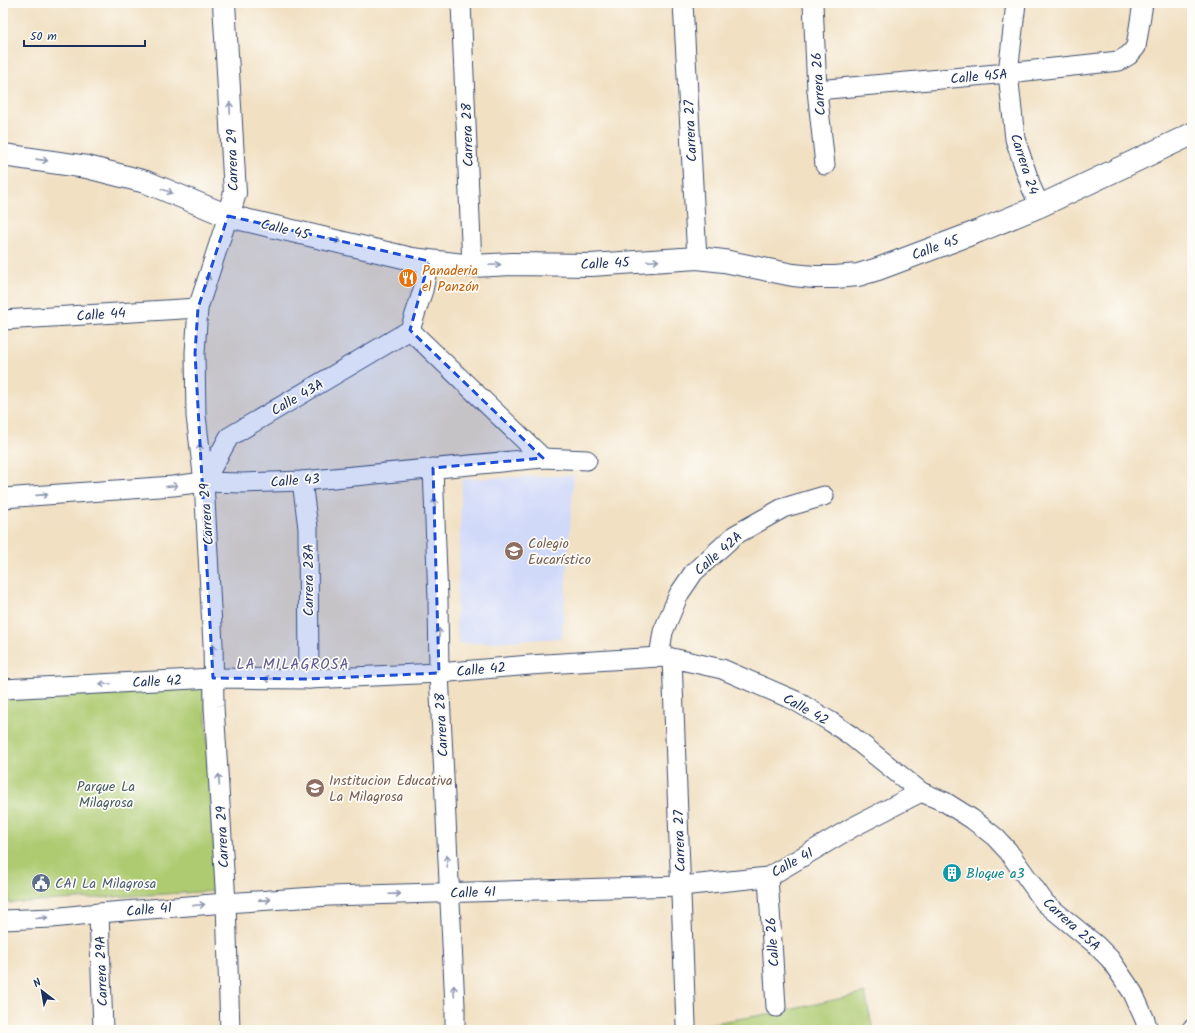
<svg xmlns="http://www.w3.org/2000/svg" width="1195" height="1033" font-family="Kalam,sans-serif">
  <rect width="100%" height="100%" fill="#fdfcf7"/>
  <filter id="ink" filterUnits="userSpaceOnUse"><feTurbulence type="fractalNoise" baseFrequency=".025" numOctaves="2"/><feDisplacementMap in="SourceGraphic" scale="8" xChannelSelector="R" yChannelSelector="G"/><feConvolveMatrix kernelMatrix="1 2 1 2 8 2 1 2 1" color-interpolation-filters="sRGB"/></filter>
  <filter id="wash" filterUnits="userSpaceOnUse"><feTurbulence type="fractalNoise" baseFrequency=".012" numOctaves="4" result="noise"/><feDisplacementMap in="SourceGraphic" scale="16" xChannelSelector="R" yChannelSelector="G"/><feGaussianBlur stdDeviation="0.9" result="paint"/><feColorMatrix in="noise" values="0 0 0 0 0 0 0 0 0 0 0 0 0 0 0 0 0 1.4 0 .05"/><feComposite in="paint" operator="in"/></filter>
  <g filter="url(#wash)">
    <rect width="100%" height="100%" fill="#f1e0c2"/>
    <!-- built -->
    <path fill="#d1d9f9" d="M574,475L562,638L459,644L456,623L462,479Z"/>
    <!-- green -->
    <g fill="#aecb72" stroke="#647d68">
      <path d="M204,685L216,891L9,903L3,797V697Z"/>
      <path d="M865,993L873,1030H672L780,1012Z"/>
    </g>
  </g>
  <g filter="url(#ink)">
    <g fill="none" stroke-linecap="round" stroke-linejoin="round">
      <!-- street casing -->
      <g stroke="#3b4a6d" stroke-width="21">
        <g id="street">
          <path d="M461,3L472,266"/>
          <path d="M683,3L697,258"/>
          <path d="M813,3L817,90L825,165"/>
          <path d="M1016,3L1008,73L1015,139L1032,189L1040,206"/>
          <path d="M817,90L1008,73L1119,61L1129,55L1136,47L1143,3"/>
          <path d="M228,216L198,308L195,353L196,416L204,482L213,644L214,706L226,903L230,1030"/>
          <path d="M3,320L198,308"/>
          <path d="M410,330L543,458"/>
          <path d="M410,330L423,290L429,261"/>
          <path d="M433,468L438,600L439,673L455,1006V1030"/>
          <path d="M302,481L308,528L309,679"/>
          <path d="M204,482L229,437L410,330"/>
          <path d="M3,498L173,486L204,482L242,483L302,481L543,458L587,460"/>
          <path d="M659,657L663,632L679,594L694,572L735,535L783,508L824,496"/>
          <path d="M672,658L686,1025"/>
          <path d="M3,689L213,678L309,679L439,673L530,665L659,657L672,658L722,669L796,701L831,722L850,735L921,792L945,802L972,819L995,837L1008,851L1045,903L1095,944L1110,959L1133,993L1145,1020L1148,1030"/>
          <path d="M768,877L776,1007"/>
          <path d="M99,913L103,1030"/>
          <path d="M3,920L52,918L99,913L226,903L329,896L681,886L768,877L853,827L921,792"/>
          <path d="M1191,1030L1192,1029"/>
        </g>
      </g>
      <!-- secondary casing -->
      <g stroke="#3b4a6d" stroke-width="24">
        <g id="secondary">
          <path d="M224,3L235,193L228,216"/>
          <path d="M3,155L87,167L146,182L228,216L412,259L472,266L512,264L591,265L697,258L724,261L793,275L814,277H835L858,275L878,269L979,231L1040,206L1192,134"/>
        </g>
      </g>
      <!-- street -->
      <use href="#street" stroke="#fff" stroke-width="19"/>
      <!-- secondary -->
      <use href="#secondary" stroke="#fff" stroke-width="22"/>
    </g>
    <!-- one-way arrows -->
    <defs><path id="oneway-shaft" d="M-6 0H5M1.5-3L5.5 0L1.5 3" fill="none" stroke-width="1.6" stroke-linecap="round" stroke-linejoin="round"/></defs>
    <g stroke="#8d97ae">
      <use href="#oneway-shaft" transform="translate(230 108) rotate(-93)"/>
      <use href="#oneway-shaft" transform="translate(42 160) rotate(8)"/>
      <use href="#oneway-shaft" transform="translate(167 191) rotate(22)"/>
      <use href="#oneway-shaft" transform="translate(335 240) rotate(13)"/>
      <use href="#oneway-shaft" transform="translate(653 261) rotate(-3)"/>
      <use href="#oneway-shaft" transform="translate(495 265) rotate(-3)"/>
      <use href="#oneway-shaft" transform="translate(207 280) rotate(-72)"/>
      <use href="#oneway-shaft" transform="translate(200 450) rotate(-97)"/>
      <use href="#oneway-shaft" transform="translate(172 486) rotate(-5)"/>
      <use href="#oneway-shaft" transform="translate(42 495) rotate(-4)"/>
      <use href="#oneway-shaft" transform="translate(435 504) rotate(-92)"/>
      <use href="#oneway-shaft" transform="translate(439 634) rotate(-90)"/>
      <use href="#oneway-shaft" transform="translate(213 650) rotate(-90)"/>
      <use href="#oneway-shaft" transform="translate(270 679) rotate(180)"/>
      <use href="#oneway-shaft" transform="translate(105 684) rotate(177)"/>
      <use href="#oneway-shaft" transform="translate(219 780) rotate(-93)"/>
      <use href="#oneway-shaft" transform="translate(447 861) rotate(-93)"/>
      <use href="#oneway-shaft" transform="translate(395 894) rotate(-2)"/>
      <use href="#oneway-shaft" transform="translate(265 900) rotate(-4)"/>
      <use href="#oneway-shaft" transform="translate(199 905) rotate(-5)"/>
      <use href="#oneway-shaft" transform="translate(42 918) rotate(-4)"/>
      <use href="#oneway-shaft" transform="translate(454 991) rotate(-93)"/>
    </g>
  </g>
  <!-- marked area -->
  <path fill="#1d4ed8" fill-opacity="0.2" stroke="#1d4ed8" stroke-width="3" stroke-dasharray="8 5" stroke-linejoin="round" d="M228,216L429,261L410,330L543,458L433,468L439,673L309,679L213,678L195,353L198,308Z"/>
  <!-- icons -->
  <defs>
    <g id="restaurant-disc" transform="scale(1)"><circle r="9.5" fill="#e8710a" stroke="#fdfcf7"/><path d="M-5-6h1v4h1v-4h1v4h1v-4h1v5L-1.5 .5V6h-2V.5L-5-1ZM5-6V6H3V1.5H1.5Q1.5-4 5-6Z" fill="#fff"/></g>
    <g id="school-disc" transform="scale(1)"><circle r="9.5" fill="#8d6e63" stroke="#fdfcf7"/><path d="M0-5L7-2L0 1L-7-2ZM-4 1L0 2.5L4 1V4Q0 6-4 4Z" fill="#fff"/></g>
    <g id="building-disc" transform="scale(1)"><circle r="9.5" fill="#0f9aa8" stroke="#fdfcf7"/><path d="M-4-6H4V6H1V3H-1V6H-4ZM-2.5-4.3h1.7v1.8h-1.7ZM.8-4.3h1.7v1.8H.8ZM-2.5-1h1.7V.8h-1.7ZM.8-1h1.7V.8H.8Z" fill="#fff"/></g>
    <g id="civic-disc" transform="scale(1)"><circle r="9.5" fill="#5c6f8a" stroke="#fdfcf7"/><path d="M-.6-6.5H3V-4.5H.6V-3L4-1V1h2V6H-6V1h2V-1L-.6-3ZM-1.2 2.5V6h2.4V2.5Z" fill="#fff"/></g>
  </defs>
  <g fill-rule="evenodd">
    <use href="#restaurant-disc" x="408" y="278"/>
    <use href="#school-disc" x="514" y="551"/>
    <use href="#school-disc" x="315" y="788"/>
    <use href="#building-disc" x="952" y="873"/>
    <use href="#civic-disc" x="41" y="883"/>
  </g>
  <g text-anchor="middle" stroke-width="3.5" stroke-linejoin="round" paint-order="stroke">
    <!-- street labels -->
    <g font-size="14" fill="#1b2f5e" stroke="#fdfcf7">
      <text transform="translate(979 76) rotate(-5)" y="5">Calle 45A</text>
      <text transform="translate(818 84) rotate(-94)" y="5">Carrera 26</text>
      <text transform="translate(690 131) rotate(-93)" y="5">Carrera 27</text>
      <text transform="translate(467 135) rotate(-92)" y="5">Carrera 28</text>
      <text transform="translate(232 160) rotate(-92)" y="5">Carrera 29</text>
      <text transform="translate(1025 164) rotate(72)" y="5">Carrera 24</text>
      <text transform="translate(285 229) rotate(13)" y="5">Calle 45</text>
      <text transform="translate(935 247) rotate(-20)" y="5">Calle 45</text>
      <text transform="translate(605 263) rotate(-3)" y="5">Calle 45</text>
      <text transform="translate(101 314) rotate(-4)" y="5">Calle 44</text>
      <text transform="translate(297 397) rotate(-30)" y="5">Calle 43A</text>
      <text transform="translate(295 480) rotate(-4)" y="5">Calle 43</text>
      <text transform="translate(206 514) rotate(-94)" y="5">Carrera 29</text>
      <text transform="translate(718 553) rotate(-41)" y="5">Calle 42A</text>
      <text transform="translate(308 580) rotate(-90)" y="5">Carrera 28A</text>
      <text transform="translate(481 669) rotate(-5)" y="5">Calle 42</text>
      <text transform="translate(157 681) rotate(-3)" y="5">Calle 42</text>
      <text transform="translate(806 709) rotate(29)" y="5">Calle 42</text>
      <text transform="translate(441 725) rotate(-93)" y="5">Carrera 28</text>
      <text transform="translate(222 837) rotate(-93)" y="5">Carrera 29</text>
      <text transform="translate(679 841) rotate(-92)" y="5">Carrera 27</text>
      <text transform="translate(792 862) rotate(-29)" y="5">Calle 41</text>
      <text transform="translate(473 892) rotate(-2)" y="5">Calle 41</text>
      <text transform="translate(149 909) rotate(-5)" y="5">Calle 41</text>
      <text transform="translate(1072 924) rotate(42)" y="5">Carrera 25A</text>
      <text transform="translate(772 942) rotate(-94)" y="5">Calle 26</text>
      <text transform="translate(101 971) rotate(-92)" y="5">Carrera 29A</text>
    </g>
    <!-- food labels -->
    <g font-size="14" fill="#c56008" stroke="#fdfcf7" text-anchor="start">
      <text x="422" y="275">Panaderia<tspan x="422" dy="16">el Panzón</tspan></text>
    </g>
    <!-- education labels -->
    <g font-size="14" fill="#785e54" stroke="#fdfcf7" text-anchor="start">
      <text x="528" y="548">Colegio<tspan x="528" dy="16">Eucarístico</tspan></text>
      <text x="329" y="785">Institucion Educativa<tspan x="329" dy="16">La Milagrosa</tspan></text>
    </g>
    <!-- park labels -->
    <g font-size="14" fill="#475e64" stroke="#fdfcf7">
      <text x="106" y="791">Parque La<tspan x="106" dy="16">Milagrosa</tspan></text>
    </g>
    <!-- culture labels -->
    <g font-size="14" fill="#0d838f" stroke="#fdfcf7" text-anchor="start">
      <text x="966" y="878">Bloque a3</text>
    </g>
    <!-- service labels -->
    <g font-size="14" fill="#4e5e75" stroke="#fdfcf7" text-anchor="start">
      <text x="55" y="888">CAI La Milagrosa</text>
    </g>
    <!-- neighbourhood labels -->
    <g font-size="15" letter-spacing="1" fill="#5b5990" stroke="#fdfcf7">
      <text x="293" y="669">LA MILAGROSA</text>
    </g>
  </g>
  <!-- margin -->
  <rect width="1195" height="1033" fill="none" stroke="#fdfcf7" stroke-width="16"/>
  <!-- north arrow -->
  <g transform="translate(42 991) rotate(329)" stroke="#fdfcf7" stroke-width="3" paint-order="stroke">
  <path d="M0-3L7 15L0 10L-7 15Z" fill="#1b2f5e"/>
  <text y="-6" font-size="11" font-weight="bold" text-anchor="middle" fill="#1b2f5e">N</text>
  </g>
  <!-- scale -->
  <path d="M24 40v6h121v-6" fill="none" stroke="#1b2f5e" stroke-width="2"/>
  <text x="30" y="40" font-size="12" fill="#1b2f5e" stroke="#fdfcf7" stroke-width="3" paint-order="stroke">50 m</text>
</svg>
